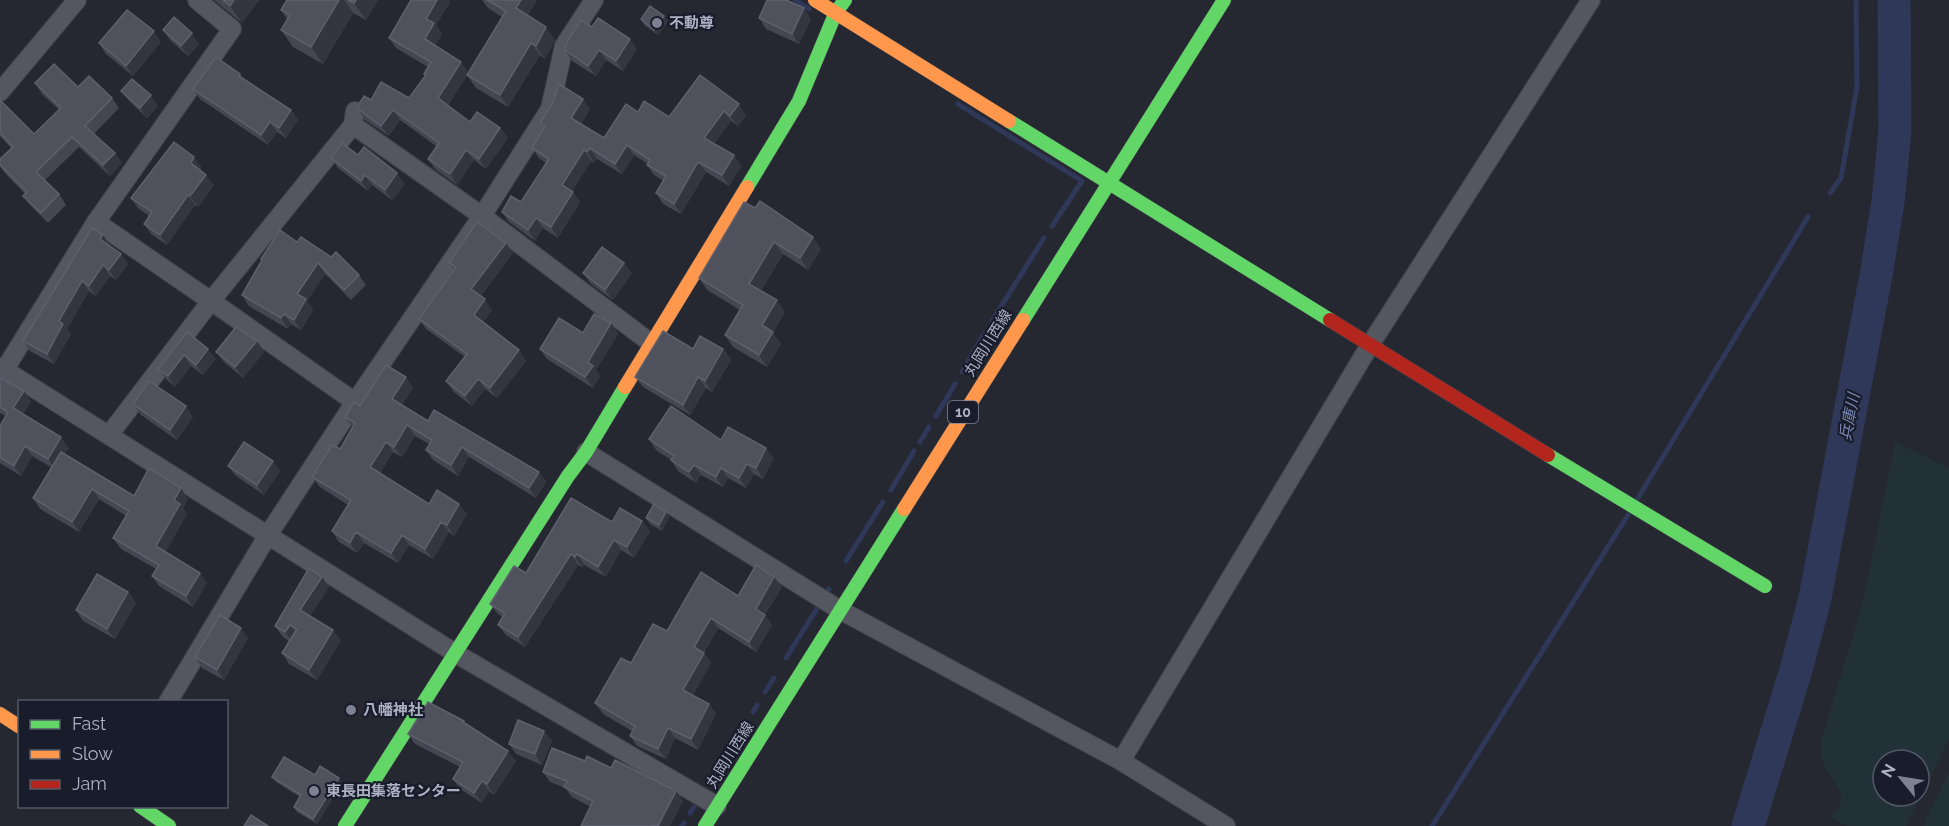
<svg xmlns="http://www.w3.org/2000/svg" width="1949" height="826" font-family="Raleway,'Noto Sans JP',sans-serif">
  <rect width="100%" height="100%" fill="#252831"/>
  <!-- green -->
  <g fill="#223037" fill-rule="evenodd">
    <path d="M1895,442L1949,468V739L1906,826H1847L1830,817C1857,791 1826,782 1821,756C1820,752 1821,746 1821,741L1863,602ZM1883,760H1919V796H1883Z"/>
    <path d="M1949,772V826H1923Z"/>
  </g>
  <g fill="none" stroke-linecap="round" stroke-linejoin="round">
    <!-- stream -->
    <g stroke="#2f3859" stroke-width="5">
      <path d="M795,0L809,9"/>
      <path d="M958,104L1082,181L1052,226"/>
      <path d="M1830,193L1841,178L1857,87L1856,0"/>
      <path d="M992,321L1044,238"/>
      <path d="M962,372L984,334"/>
      <path d="M936,416L955,384"/>
      <path d="M920,442L929,427"/>
      <path d="M891,490L914,451"/>
      <path d="M1638,498L1808,217"/>
      <path d="M846,561L883,502"/>
      <path d="M786,658L829,589"/>
      <path d="M765,692L774,678"/>
      <path d="M753,712L757,705"/>
      <path d="M739,734L742,729"/>
      <path d="M717,770L731,747"/>
      <path d="M690,813L694,807"/>
      <path d="M682,826L684,823"/>
      <path d="M1432,826L1628,515"/>
    </g>
    <!-- river -->
    <path stroke="#2f3859" stroke-width="33" d="M1748,826L1796,670L1815,598L1876,275L1888,202L1895,130L1894,0"/>
    <!-- street casing -->
    <g stroke="#41434a" stroke-width="20">
      <g id="street">
        <path d="M0,92L77,0"/>
        <path d="M355,111L353,125L482,216L651,343"/>
        <path d="M353,125L211,301L355,402"/>
        <path d="M96,222L211,301L109,435"/>
        <path d="M0,367L455,653L717,806"/>
        <path d="M0,377L96,222L232,29L197,0"/>
        <path d="M586,452L840,610L1121,761L1226,826"/>
        <path d="M168,702L268,535L355,402L482,216L550,109L564,46L594,0"/>
        <path d="M1121,761L1370,345L1591,0"/>
      </g>
    </g>
    <!-- fast casing -->
    <g stroke="#41434a" stroke-width="15">
      <g id="fast">
        <path d="M1009,121L1330,320"/>
        <path d="M747,187L799,101L836,12L845,0"/>
        <path d="M1023,320L1224,0"/>
        <path d="M1548,455L1765,586"/>
        <path d="M140,806L169,826"/>
        <path d="M345,826L568,476L586,452L625,387"/>
        <path d="M705,826L904,509"/>
      </g>
    </g>
    <!-- slow casing -->
    <g stroke="#41434a" stroke-width="15">
      <g id="slow">
        <path d="M815,0L1009,121"/>
        <path d="M625,387L747,187"/>
        <path d="M904,509L1023,320"/>
        <path d="M0,714L20,727"/>
      </g>
    </g>
    <!-- jam casing -->
    <g stroke="#41434a" stroke-width="15">
      <path id="jam" d="M1330,320L1548,455"/>
    </g>
    <!-- street -->
    <use href="#street" stroke="#545660" stroke-width="18"/>
    <!-- fast -->
    <use href="#fast" stroke="#63d668" stroke-width="14"/>
    <!-- slow -->
    <use href="#slow" stroke="#ff974d" stroke-width="14"/>
    <!-- jam -->
    <use href="#jam" stroke="#b3261e" stroke-width="14"/>
  </g>
  <!-- wall -->
  <g fill="#444651">
    <path d="M214,0H259L242,23Z"/>
    <path d="M287,0H378L366,20L353,13L323,64L293,47L281,30L287,19L281,10Z"/>
    <path d="M482,0H537L528,15L555,40L545,59L540,55L508,107L476,88L467,75L448,105L470,122L500,128L508,138L486,169L474,160L457,185L435,169L428,159L436,146L400,120L389,136L365,120L358,109L371,100L409,98L425,76L424,74L428,67L396,48L389,38L450,2L436,25L442,34L435,45L469,73L502,17L488,8Z"/>
    <path d="M664,16L668,21L658,35L644,25L641,19Z"/>
    <path d="M759,18L811,19L799,44L766,29Z"/>
    <path d="M592,27L637,49L623,71L606,60L596,76L572,61L565,50Z"/>
    <path d="M163,30L199,44L188,56L170,40Z"/>
    <path d="M161,42L133,76L106,54L99,43Z"/>
    <path d="M240,74L243,79L291,110L298,120L286,138L277,132L268,145L200,99L193,89Z"/>
    <path d="M700,75L746,115L738,126L731,121L714,144L734,155L741,166L729,186L706,172L681,214L663,204L656,193L664,181L654,175L647,165L648,164L634,155L622,174L597,159L594,163L591,161L572,191L580,202L558,238L543,228L535,241L509,222L502,212L521,202L546,163L539,158L532,148L544,128L540,123L583,99L590,109L581,124L604,138L638,112L669,117Z"/>
    <path d="M35,83L78,87L112,98L119,108L94,134L115,153L122,163L110,176L79,147L45,180L59,194L66,205L48,223L31,206L23,196L25,194L4,172L0,166V159L11,148L0,136V100L34,134L59,110L42,94Z"/>
    <path d="M121,91L158,106L147,118L129,101Z"/>
    <path d="M358,155L405,184L392,200L372,185L368,191L338,168L331,158Z"/>
    <path d="M202,168L200,170L214,185L198,207L195,205L167,245L151,234L144,224L149,216L138,208L131,198Z"/>
    <path d="M744,202L821,249L808,270L783,254L761,291L785,312L773,333L781,344L767,367L733,347L725,335L740,310L707,290L699,278Z"/>
    <path d="M103,235L110,246L121,254L128,264L116,280L110,276L96,296L89,291L67,329L71,334L54,364L30,351L23,341Z"/>
    <path d="M297,242L359,275L366,285L351,300L325,274L307,301L313,310L301,330L291,324L288,329L249,306L242,295L262,261L261,259Z"/>
    <path d="M513,253L481,296L492,310L483,322L519,350L526,361L497,398L485,389L472,406L454,392L446,381L465,357L426,329L419,319L454,269L449,263Z"/>
    <path d="M583,273H632L613,300L591,284Z"/>
    <path d="M611,323L618,334L596,370L600,376L593,388L547,359L540,349Z"/>
    <path d="M187,332L216,359L203,375L191,366L175,387L166,379L158,369Z"/>
    <path d="M257,341L264,352L243,378L224,362L216,352Z"/>
    <path d="M693,349H723L731,360L712,392L706,388L690,415L643,387L635,377Z"/>
    <path d="M0,379L24,391L31,402L23,414L69,448L65,454L134,496L188,499L183,508L187,514L165,552L207,583L193,607L159,586L152,576L156,569L121,549L113,538L126,516L99,499L79,532L40,509L33,498L51,467L32,456L21,476L0,463V426L6,416L0,413Z"/>
    <path d="M413,388L402,405L428,421L539,472L546,482L536,498L469,457L458,476L433,460L426,450L429,444L415,436L402,457L393,452L380,473L429,504H459L467,514L454,536L449,532L433,559L409,545L398,563L364,543L357,553L339,542L332,531L348,505L320,487L312,477L340,449L352,427L345,417L360,406Z"/>
    <path d="M133,404L193,417L177,440L141,415Z"/>
    <path d="M649,439L721,440L774,458L763,479L754,474L746,488L728,478L723,487L701,475L696,483L678,471L671,460L656,450Z"/>
    <path d="M228,466L280,471L264,495L236,476Z"/>
    <path d="M666,512L669,517L662,531L650,524L646,518Z"/>
    <path d="M642,521L650,531L634,558L621,550L606,577L584,565L582,567L578,565L525,647L506,635L498,625L503,617L498,614L490,604L526,573L612,522Z"/>
    <path d="M322,577L329,587L310,616L341,640L317,680L289,664L282,653L289,641L282,636L275,626Z"/>
    <path d="M782,587L765,615L772,625L756,652L718,628L704,653L711,663L693,695L709,704L716,714L698,750L675,738L666,759L637,746L630,736L632,731L603,714L595,703L631,663L667,631L738,596Z"/>
    <path d="M128,592L136,603L115,639L83,621L76,610Z"/>
    <path d="M248,638L224,680L202,668L195,657Z"/>
    <path d="M466,724L516,761L494,795L489,791L482,803L460,789L453,779L460,767L415,744L408,734Z"/>
    <path d="M544,731L552,741L542,765L516,754L509,744Z"/>
    <path d="M585,761L611,768L676,791L683,801L670,826H581L591,807L572,797L565,788L550,782L543,772Z"/>
    <path d="M315,775L339,778L342,783L317,824L297,812L294,807L300,797L276,782L272,777Z"/>
  </g>
  <!-- shaded-wall -->
  <g fill="#33353f">
    <path d="M234,0H259L242,23L230,6Z"/>
    <path d="M339,0H344L353,13L323,64L311,47Z"/>
    <path d="M356,0H378L366,20L354,3Z"/>
    <path d="M437,0H448L450,2L436,25L442,34L433,49L425,39L426,19Z"/>
    <path d="M521,0H537L525,20L516,8Z"/>
    <path d="M804,8L811,19L799,44L792,34Z"/>
    <path d="M664,16L668,21L658,35L654,30Z"/>
    <path d="M546,27L555,40L545,59L536,46Z"/>
    <path d="M154,31L161,42L133,76L126,66Z"/>
    <path d="M192,33L199,44L188,56L181,46Z"/>
    <path d="M630,39L637,49L623,71L616,61Z"/>
    <path d="M531,43L540,55L508,107L500,95Z"/>
    <path d="M599,50L606,60L596,76L588,66Z"/>
    <path d="M461,62L469,73L445,109L438,98Z"/>
    <path d="M151,95L158,106L147,118L140,108Z"/>
    <path d="M583,99L590,109L578,128L571,118Z"/>
    <path d="M739,104L746,115L738,126L730,116Z"/>
    <path d="M291,110L298,120L286,138L279,128Z"/>
    <path d="M393,110L400,120L389,136L381,126Z"/>
    <path d="M724,111L731,121L711,148L704,138Z"/>
    <path d="M270,122L277,132L268,145L261,135Z"/>
    <path d="M500,128L508,138L486,169L479,159Z"/>
    <path d="M627,145L634,155L622,174L615,164Z"/>
    <path d="M590,148L597,159L594,163L587,152Z"/>
    <path d="M466,150L474,160L457,185L450,174Z"/>
    <path d="M584,150L591,161L569,195L562,185Z"/>
    <path d="M115,153L122,163L110,176L103,165Z"/>
    <path d="M734,155L741,166L729,186L722,175Z"/>
    <path d="M194,157L202,168L198,173L191,163Z"/>
    <path d="M698,162L706,172L681,214L674,204Z"/>
    <path d="M397,173L405,184L392,200L385,190Z"/>
    <path d="M206,175L214,185L198,207L190,196Z"/>
    <path d="M365,175L372,185L368,191L361,181Z"/>
    <path d="M573,192L580,202L558,238L551,227Z"/>
    <path d="M188,195L195,205L167,245L160,235Z"/>
    <path d="M536,218L543,228L535,241L528,230Z"/>
    <path d="M103,235L110,245L107,249L100,239Z"/>
    <path d="M813,237L821,249L808,270L800,258Z"/>
    <path d="M774,242L783,254L758,296L749,284Z"/>
    <path d="M506,243L513,253L478,300L471,289Z"/>
    <path d="M121,254L128,264L116,280L109,270Z"/>
    <path d="M318,263L325,274L307,301L313,310L301,330L294,320L297,294Z"/>
    <path d="M624,263L632,273L613,300L605,290Z"/>
    <path d="M103,265L110,276L96,296L89,286Z"/>
    <path d="M82,281L89,291L67,329L71,334L54,364L47,354L59,321Z"/>
    <path d="M485,299L492,310L481,325L474,315Z"/>
    <path d="M777,300L785,312L773,333L781,344L767,367L759,355L762,325Z"/>
    <path d="M284,314L291,324L288,329L281,318Z"/>
    <path d="M611,323L618,334L596,370L600,376L593,388L585,377L588,362Z"/>
    <path d="M257,341L264,352L243,378L235,367Z"/>
    <path d="M208,349L216,359L203,375L196,365Z"/>
    <path d="M723,349L731,360L712,392L705,381Z"/>
    <path d="M519,350L526,361L497,398L490,388Z"/>
    <path d="M184,355L191,366L175,387L168,376Z"/>
    <path d="M406,377L413,388L399,409L392,399Z"/>
    <path d="M698,377L706,388L690,415L683,405Z"/>
    <path d="M478,379L485,389L472,406L465,396Z"/>
    <path d="M24,391L31,402L20,419L13,408Z"/>
    <path d="M186,406L193,417L177,440L170,430Z"/>
    <path d="M407,425L415,436L402,457L394,447Z"/>
    <path d="M61,437L69,448L56,470L48,459Z"/>
    <path d="M386,442L393,452L377,477L370,467Z"/>
    <path d="M25,446L32,456L21,476L14,466Z"/>
    <path d="M462,447L469,457L458,476L451,465Z"/>
    <path d="M766,448L774,458L763,479L756,468Z"/>
    <path d="M273,461L280,471L264,495L257,485Z"/>
    <path d="M747,464L754,474L746,488L739,478Z"/>
    <path d="M694,465L701,475L696,483L689,472Z"/>
    <path d="M721,468L728,478L723,487L716,477Z"/>
    <path d="M539,472L546,482L536,498L529,488Z"/>
    <path d="M181,488L188,499L183,508L187,514L163,557L156,546L174,500Z"/>
    <path d="M92,489L99,499L79,532L72,522Z"/>
    <path d="M459,504L467,514L454,536L447,525Z"/>
    <path d="M666,512L669,517L662,531L659,525Z"/>
    <path d="M642,521L650,531L634,558L627,547Z"/>
    <path d="M441,522L449,532L433,559L425,549Z"/>
    <path d="M356,532L364,543L357,553L350,543Z"/>
    <path d="M402,535L409,545L398,563L391,553Z"/>
    <path d="M614,540L621,550L606,577L598,567Z"/>
    <path d="M571,554L578,565L525,647L518,637Z"/>
    <path d="M577,554L584,565L582,567L575,557Z"/>
    <path d="M200,573L207,583L193,607L186,596Z"/>
    <path d="M322,577L329,587L307,621L300,610Z"/>
    <path d="M774,577L782,587L765,615L772,625L756,652L749,642L756,609Z"/>
    <path d="M128,592L136,603L115,639L107,629Z"/>
    <path d="M711,618L718,628L704,653L711,663L690,701L683,690L694,647Z"/>
    <path d="M290,625L298,635L293,643L285,632Z"/>
    <path d="M241,628L248,638L224,680L217,670Z"/>
    <path d="M333,630L341,640L317,680L309,670Z"/>
    <path d="M709,704L716,714L698,750L691,739Z"/>
    <path d="M668,728L675,738L666,759L658,749Z"/>
    <path d="M544,731L552,741L542,765L535,754Z"/>
    <path d="M508,751L516,761L494,795L487,784Z"/>
    <path d="M339,778L342,783L317,824L313,819Z"/>
    <path d="M482,781L489,791L482,803L474,793Z"/>
    <path d="M676,791L683,801L670,826H658Z"/>
  </g>
  <!-- building -->
  <g fill="#4f525d" stroke="#5e606d" stroke-width="1.5">
    <path d="M223,0H234L230,6Z"/>
    <path d="M287,0H339L311,47L281,30L290,15L281,10Z"/>
    <path d="M348,0H356L354,3Z"/>
    <path d="M411,0H437L426,19L434,23L425,39L461,62L438,98L470,122L477,112L500,128L479,159L466,150L450,174L428,159L439,143L393,110L381,126L358,109L359,104L364,96L371,100L381,82L409,98L426,75L424,74L431,62L389,38Z"/>
    <path d="M487,0H521L516,8L546,27L536,46L531,43L500,95L467,75L506,11Z"/>
    <path d="M767,0H786L804,8L792,34L759,18Z"/>
    <path d="M650,6L664,16L654,30L641,19Z"/>
    <path d="M127,10L154,31L126,66L99,43Z"/>
    <path d="M174,17L192,33L181,46L163,30Z"/>
    <path d="M598,18L630,39L616,61L599,50L588,66L565,50L567,42L581,20L592,27Z"/>
    <path d="M216,57L240,74L239,76L291,110L279,128L270,122L261,135L193,89Z"/>
    <path d="M54,64L78,87L89,76L112,98L85,126L115,153L103,165L72,137L36,172L59,194L41,213L23,196L27,192L0,165V159L13,147L0,133V100L34,134L61,108L35,83Z"/>
    <path d="M700,75L739,104L730,116L724,111L704,138L734,155L722,175L698,162L674,204L656,193L666,176L647,165L650,160L627,145L615,164L590,148L587,152L584,150L562,185L573,192L551,227L536,218L528,230L502,212L511,196L521,202L549,159L532,148L545,126L540,123L552,104L559,84L583,99L571,118L604,138L626,104L638,112L644,101L669,117Z"/>
    <path d="M132,79L151,95L140,108L121,91Z"/>
    <path d="M174,142L194,157L191,163L206,175L190,196L188,195L160,235L144,224L152,212L131,198Z"/>
    <path d="M342,143L358,155L364,147L397,173L385,190L365,175L361,181L331,158Z"/>
    <path d="M760,201L813,237L800,258L774,242L749,284L777,300L762,325L773,332L759,355L725,335L743,305L699,278L744,202L755,208Z"/>
    <path d="M477,222L506,243L471,289L485,299L474,315L519,350L490,388L478,379L465,396L446,381L467,354L419,319L456,267L449,263Z"/>
    <path d="M92,228L103,235L100,239L121,254L109,270L103,265L89,286L82,281L59,321L63,324L47,354L23,341Z"/>
    <path d="M280,230L297,242L301,237L331,257L336,252L359,275L344,290L318,263L297,294L306,299L294,320L284,314L281,318L242,295L262,260L261,259Z"/>
    <path d="M602,247L624,263L605,290L583,273Z"/>
    <path d="M594,314L611,323L588,362L593,366L585,377L540,349L559,318L583,333Z"/>
    <path d="M236,327L257,341L235,367L216,352Z"/>
    <path d="M663,331L693,349L700,336L723,349L705,381L698,377L683,405L635,377Z"/>
    <path d="M187,332L208,349L196,365L184,355L168,376L158,369Z"/>
    <path d="M386,365L406,377L392,399L428,421L434,410L539,472L529,488L462,447L451,465L426,450L432,440L407,425L394,447L386,442L370,467L429,504L437,490L459,504L447,525L441,522L425,549L402,535L391,553L356,532L350,543L332,531L351,500L312,477L332,445L340,449L355,423L345,417L354,402L360,406Z"/>
    <path d="M1,378L24,391L13,408L61,437L48,459L25,446L14,466L0,457V426L8,412L0,407V379Z"/>
    <path d="M149,381L186,406L170,430L133,404Z"/>
    <path d="M671,406L721,440L728,427L766,448L756,468L747,464L739,478L721,468L716,477L694,465L689,472L671,460L674,456L649,439Z"/>
    <path d="M244,442L273,461L257,485L228,466Z"/>
    <path d="M61,452L134,496L149,468L181,488L174,500L180,504L156,546L200,573L186,596L152,576L159,565L113,538L129,511L92,489L72,522L33,498Z"/>
    <path d="M571,498L612,522L620,508L642,521L627,547L614,540L598,567L577,554L575,557L571,554L518,637L498,625L505,613L490,604L514,566L526,573Z"/>
    <path d="M654,504L666,512L659,525L646,518Z"/>
    <path d="M756,565L774,577L756,609L765,615L749,642L711,618L694,647L704,653L683,690L709,704L691,739L668,728L658,749L630,736L635,726L595,703L621,658L631,663L653,624L667,631L701,572L738,596Z"/>
    <path d="M309,568L322,577L300,610L333,630L309,670L282,653L297,629L290,625L285,632L275,626Z"/>
    <path d="M97,574L128,592L107,629L76,610Z"/>
    <path d="M220,615L241,628L217,670L195,657Z"/>
    <path d="M428,702L464,721L463,722L508,751L487,784L482,781L474,793L453,779L463,762L408,734Z"/>
    <path d="M518,720L544,731L535,754L509,744Z"/>
    <path d="M552,748L585,761L587,756L611,768L615,760L676,791L658,826L653,825V826H581L593,801L564,787L567,781L543,772Z"/>
    <path d="M284,757L315,775L320,766L339,778L313,819L294,807L301,795L272,777Z"/>
    <path d="M251,815L268,826H244Z"/>
  </g>
  <!-- markers -->
  <g fill="#7d8191" stroke="#181c2b" stroke-width="2">
    <circle cx="657" cy="23" r="6"/>
    <circle cx="351" cy="710" r="6"/>
    <circle cx="314" cy="791" r="6"/>
  </g>
  <g text-anchor="middle" stroke-width="4.5" stroke-linejoin="round" paint-order="stroke">
    <!-- shield labels -->
    <rect fill="#181c2b" stroke="#808496" stroke-width="1.5" x="948" y="401" width="30" height="22" rx="4.5"/>
    <g font-size="14" font-weight="bold" fill="#acb1c4">
      <text x="963" y="417">10</text>
    </g>
    <!-- poi labels -->
    <g font-size="15" font-weight="bold" fill="#acb1c4" stroke="#181c2b" text-anchor="start">
      <text x="669" y="28">不動尊</text>
      <text x="363" y="715">八幡神社</text>
      <text x="326" y="796">東長田集落センター</text>
    </g>
    <!-- street labels -->
    <g font-size="15" fill="#acb1c4" stroke="#181c2b">
      <text transform="translate(988 343) rotate(-58)" y="5">丸岡川西線</text>
      <text transform="translate(730 755) rotate(-58)" y="5">丸岡川西線</text>
    </g>
    <!-- water labels -->
    <g font-size="16" font-style="italic" fill="#7a88b2" stroke="#181c2b">
      <text transform="translate(1849 417) rotate(-79)" y="6">兵庫川</text>
    </g>
  </g>
  <!-- legend -->
  <rect x="18" y="700" width="210" height="108" fill="#181c2b" stroke="#535868" stroke-width="1.5"/>
  <rect x="30" y="720" width="30" height="9" fill="#63d668" stroke="#535868" stroke-width="1.5"/>
  <text x="72" y="730" font-size="18" fill="#acb1c4">Fast</text>
  <rect x="30" y="750" width="30" height="9" fill="#ff974d" stroke="#535868" stroke-width="1.5"/>
  <text x="72" y="760" font-size="18" fill="#acb1c4">Slow</text>
  <rect x="30" y="780" width="30" height="9" fill="#b3261e" stroke="#535868" stroke-width="1.5"/>
  <text x="72" y="790" font-size="18" fill="#acb1c4">Jam</text>
  <!-- north arrow -->
  <g transform="translate(1901 778) rotate(300)"><circle r="28" fill="#181c2b" stroke="#535868" stroke-width="1.5"/>
  <path d="M0-4.5L10 22L0 15L-10 22Z" fill="#7d8191"/>
  <text y="-9" font-size="16" font-weight="bold" text-anchor="middle" fill="#acb1c4">N</text>
  </g>
</svg>
